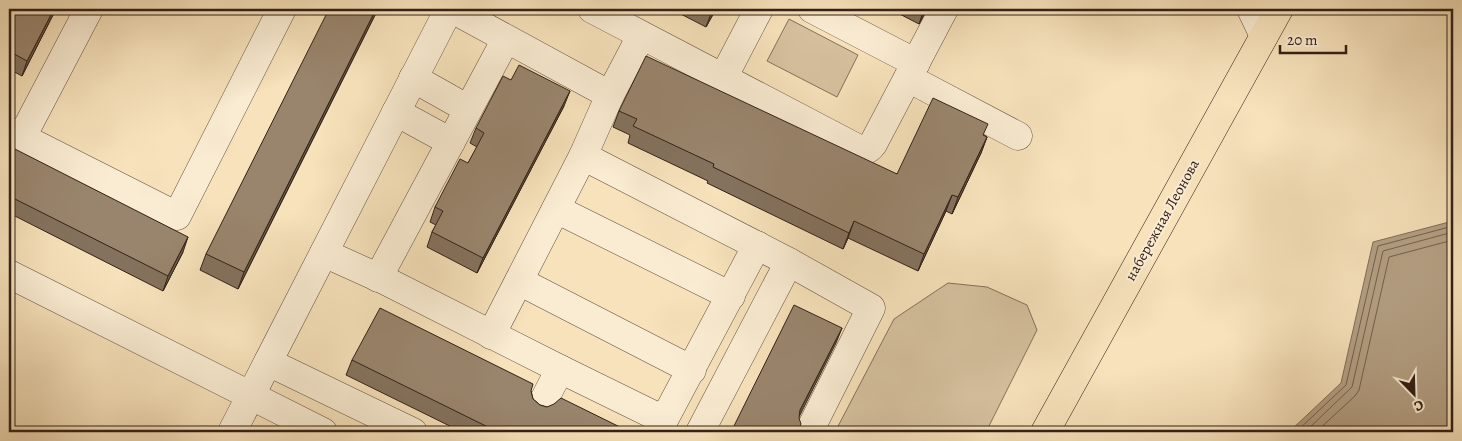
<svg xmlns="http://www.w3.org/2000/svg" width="1462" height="441" font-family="Alegreya,serif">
  <rect width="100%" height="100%" fill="#f7e2bb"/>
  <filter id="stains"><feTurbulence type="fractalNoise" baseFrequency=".004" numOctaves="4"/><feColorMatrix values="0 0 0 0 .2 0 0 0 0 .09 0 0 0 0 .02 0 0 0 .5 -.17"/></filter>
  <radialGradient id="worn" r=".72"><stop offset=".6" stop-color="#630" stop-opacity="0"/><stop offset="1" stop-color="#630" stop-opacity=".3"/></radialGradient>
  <!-- green -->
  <g fill="#d6c19f" stroke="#84715c">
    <path d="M789,19L858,55L837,97L767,61Z"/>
    <path d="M948,283L987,287L1027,305L1037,330L986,432H835L894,319Z"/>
  </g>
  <!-- water -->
  <path fill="#b4a084" stroke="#806d59" d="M1453,221V432H1289L1341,383L1373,242Z"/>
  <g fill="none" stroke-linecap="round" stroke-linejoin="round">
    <!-- shore -->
    <g stroke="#74604e" stroke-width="1">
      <path d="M1296,432L1346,385L1378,246L1453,226"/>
      <path d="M1305,432L1352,387L1383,251L1453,232"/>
      <path d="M1316,432L1355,396L1359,390L1389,257L1453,240"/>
    </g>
    <!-- minor casing -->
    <g stroke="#645141" stroke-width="29">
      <g id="minor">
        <path d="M452,9L610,95L583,156"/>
        <path d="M592,9L859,149C866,151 869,150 873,144L944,9"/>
        <path d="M812,9L916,63"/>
        <path d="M1251,9L1264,36"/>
        <path d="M413,78L468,109"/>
        <path d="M723,78L759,9"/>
        <path d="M908,78L1018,136"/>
        <path d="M610,95L641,36"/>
        <path d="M396,112L451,142"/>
        <path d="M9,131L177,216L282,9"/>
        <path d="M22,137L89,9"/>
        <path d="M556,209L731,296"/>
        <path d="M324,253L386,281L560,369L664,420L757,245"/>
        <path d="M9,274L323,432"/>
        <path d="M378,278L506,39"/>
        <path d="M519,281L692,370"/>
        <path d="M491,335L583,156L789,262L871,308L809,432"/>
        <path d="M268,362L413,432"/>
        <path d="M541,406L560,369"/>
        <path d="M232,432L449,9"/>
        <path d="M700,432L789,262"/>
      </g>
    </g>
    <!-- major casing -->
    <g stroke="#332118" stroke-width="29">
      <path id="major" d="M1045,432L1279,9"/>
    </g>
    <!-- minor -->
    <use href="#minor" stroke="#faecd3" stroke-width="28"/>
    <!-- major -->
    <use href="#major" stroke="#f7e2bb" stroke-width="28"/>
  </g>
  <!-- wall -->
  <g fill="#84725e" stroke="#332118">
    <path d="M9,9H56L22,76L9,69Z"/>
    <path d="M378,9L238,289L200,270L206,254Z"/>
    <path d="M671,9H716L706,27Z"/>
    <path d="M890,9H927L919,24Z"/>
    <path d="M564,106L477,273L427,247L432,232L436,225L430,222L435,207L468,163L477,147L470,143L476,128Z"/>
    <path d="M619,111L897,174L984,135L987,137L981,153L952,214L946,211L918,271L848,238L843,249L707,183L708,181L628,143L630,135L613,127Z"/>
    <path d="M9,146L183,252L163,291L9,213Z"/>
    <path d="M352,360L531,391L533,399L540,405L630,432H462L346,375Z"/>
  </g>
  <!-- shaded-wall -->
  <g fill="#6b5d4c" stroke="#332118">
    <path d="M54,9H56L22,76L27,61Z"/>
    <path d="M376,9H378L238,289L244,272Z"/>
    <path d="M713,9H716L706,27L712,11Z"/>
    <path d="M924,9H927L919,24Z"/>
    <path d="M570,91L564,106L477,273L483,258Z"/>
    <path d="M987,137L981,153L952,214L958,197Z"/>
    <path d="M952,195L946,211L918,271L924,254Z"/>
    <path d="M854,221L848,238L843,249L849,233Z"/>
    <path d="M188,237L183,252L163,291L168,276Z"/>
    <path d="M842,328L836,343L795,425L800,410Z"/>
  </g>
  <!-- building -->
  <g fill="#99856d" stroke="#332118">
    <path d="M9,9H54L27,61L9,51Z"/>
    <path d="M329,9H376L244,272L206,254Z"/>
    <path d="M646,56L897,174L933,98L988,124L983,135L987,137L958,197L952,195L924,254L854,221L849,233L713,167L714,164L633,126L637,119L619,111Z"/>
    <path d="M519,65L570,91L483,258L432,232L443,211L435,207L460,159L468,163L484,133L476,128L503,76L511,80Z"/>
    <path d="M9,146L188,237L168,276L9,196Z"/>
    <path d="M794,305L842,328L800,410L799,418L801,424L797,432H731Z"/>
    <path d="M380,308L533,384L531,391L533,399L540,405L547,407L554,404L561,398L630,432H498L352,360Z"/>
  </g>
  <g text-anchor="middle" stroke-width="4" stroke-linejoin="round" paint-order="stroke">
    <!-- street labels -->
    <g font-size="15" fill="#332118" stroke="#faecd3">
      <text transform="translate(1162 220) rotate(-61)" y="5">набережная Леонова</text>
    </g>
  </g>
  <!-- margin -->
  <rect width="1462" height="441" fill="none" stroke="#f7e2bb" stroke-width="30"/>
  <rect x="10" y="10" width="1442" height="421" fill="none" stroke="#332118" stroke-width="2.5"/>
  <rect x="15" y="15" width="1432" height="411" fill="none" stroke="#332118"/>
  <!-- north arrow -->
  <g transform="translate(1414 394) rotate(157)" stroke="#faecd3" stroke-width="4" paint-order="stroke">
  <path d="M0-4L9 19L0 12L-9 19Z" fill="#332118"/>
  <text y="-8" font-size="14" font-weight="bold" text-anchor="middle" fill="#332118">С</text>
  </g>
  <!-- scale -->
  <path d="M1280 45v8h66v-8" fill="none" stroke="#332118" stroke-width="2.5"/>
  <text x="1287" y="45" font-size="15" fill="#332118" stroke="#faecd3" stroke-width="4" paint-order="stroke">20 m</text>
  <rect width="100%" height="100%" filter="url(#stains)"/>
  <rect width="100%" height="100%" fill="url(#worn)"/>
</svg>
